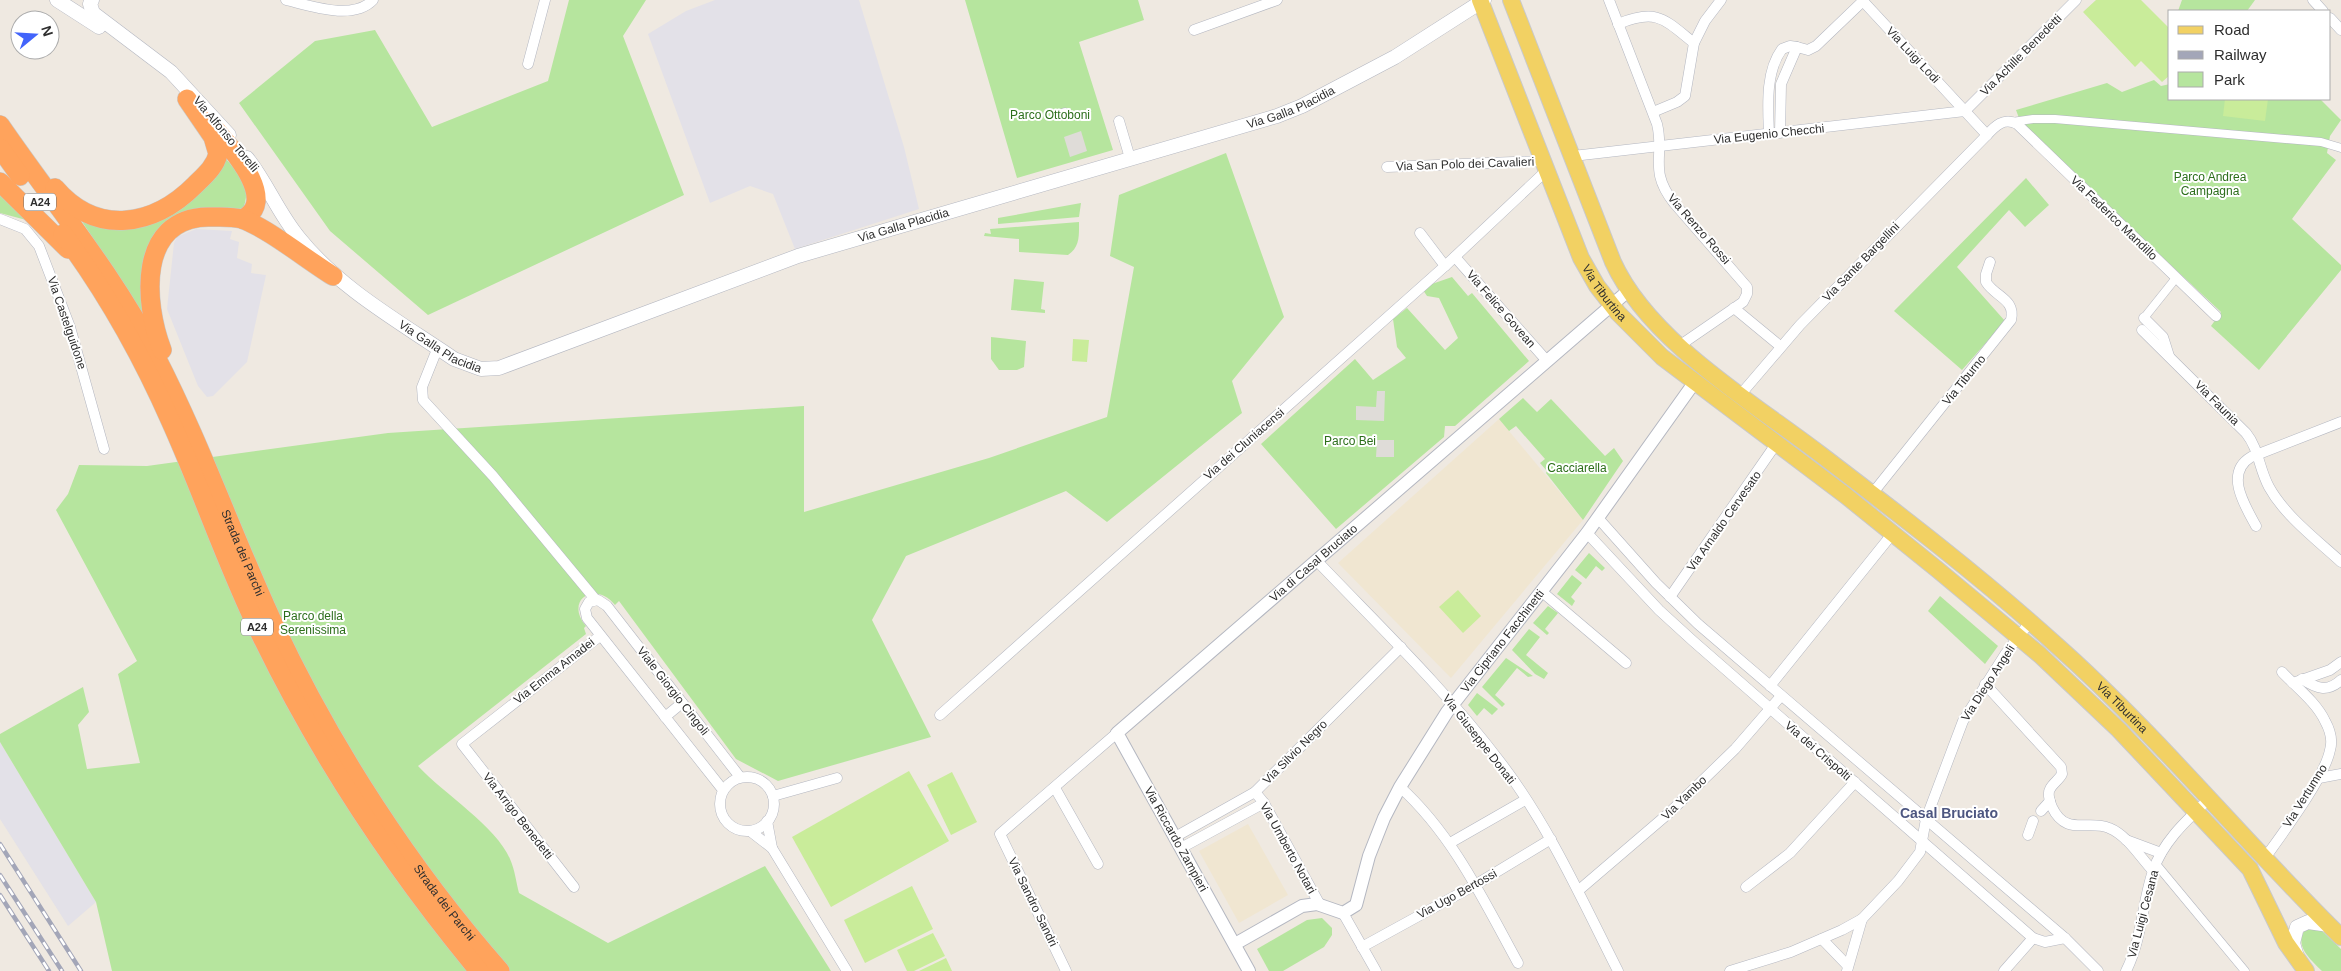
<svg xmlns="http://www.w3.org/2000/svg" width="2341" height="971" font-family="Helvetica,sans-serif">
  <rect width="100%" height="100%" fill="#efe9e1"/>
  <!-- industrial -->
  <g fill="#e3e1e8">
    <path d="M715,0H859L904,147L919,209L795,249L773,194L750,186L710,203L648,34L686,11Z"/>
    <path d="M196,229L232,231L230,239L239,242L237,258L252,264L251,273L266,275L247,362L213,396L207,397L198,386L167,309L174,243L177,237Z"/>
    <path d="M0,742L96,902L68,926L0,819Z"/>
  </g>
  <!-- education -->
  <g fill="#f0e6d1">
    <path d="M1499,419L1583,520L1451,678L1338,563Z"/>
    <path d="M1248,824L1288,895L1239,923L1199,851Z"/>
  </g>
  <!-- green -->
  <g fill="#b6e59e">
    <path d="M569,0H646L623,36L684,195L428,315L330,231L239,103L315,41L375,30L432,127L548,81Z"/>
    <path d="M965,0H1138L1144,20L1079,42L1113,150L1017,178Z"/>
    <path d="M2182,0H2255L2247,11H2178Z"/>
    <path d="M2154,80L2161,86L2170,84V99H2320L2341,120L2330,136L2327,153L2336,160L2292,219L2341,265V270L2259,370L2211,326L2221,312L2022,126L2016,110L2107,83L2122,92Z"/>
    <path d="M1226,153L1284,317L1232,381L1242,413L1107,522L1066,491L906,556L872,620L931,737L778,781L736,759L619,601L615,605C595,580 564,600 586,626L584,628L586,634L418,766C444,794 496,826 510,859C515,870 516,882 519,893L608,943L765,866L831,971H112L96,902L0,742V734L83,687L89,712L78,725L87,769L140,763L118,674L137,661L56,510L68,494L79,465L147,466L388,433L804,406V512L989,458L1107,417L1134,267L1110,256L1119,195Z"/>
    <path d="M225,158C240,175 253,187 242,211L174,219L146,318L79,217L132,227Z"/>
    <path d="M2026,178L2049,205L2025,227L2009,210L1957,267L2005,321L1962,370L1894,311Z"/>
    <path d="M0,188L30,221L0,213Z"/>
    <path d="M1081,203L1079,217L998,224V218Z"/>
    <path d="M1079,222C1079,236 1080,247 1068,255L1019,252V239L984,236L985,233L991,234L990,229Z"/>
    <path d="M1452,277L1468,296L1472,293L1529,361L1455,426H1445L1444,437L1336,529L1261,444L1355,359L1373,380L1406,358L1397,347L1393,319L1407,308L1445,350L1458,338L1439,298L1427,296L1423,290L1429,285Z"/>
    <path d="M1014,279L1044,282L1041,309L1045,310V313L1011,310Z"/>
    <path d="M991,337L1026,341L1024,367L1017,370H999L991,359Z"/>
    <path d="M1523,398L1537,412L1551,399L1605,456L1614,448L1623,461L1583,520L1546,473L1547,471L1540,463L1545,459L1516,426L1509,431L1499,419Z"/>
    <path d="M1589,553L1605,568L1602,571L1596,566L1586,579L1575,570Z"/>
    <path d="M1572,575L1582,583L1571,597L1575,601L1572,606L1557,594Z"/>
    <path d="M1940,596L1998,646L1985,664L1928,611Z"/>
    <path d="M1548,606L1558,613L1545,629L1549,633L1547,635L1533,623Z"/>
    <path d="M1529,629L1540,637L1526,655L1548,673L1544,679L1535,674L1512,650Z"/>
    <path d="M1506,658L1533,676L1528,677L1517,668L1495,695L1505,704L1502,707L1482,687Z"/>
    <path d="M1477,693L1498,709L1492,715L1484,708L1477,716L1468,705Z"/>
    <path d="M1322,918L1332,928V935L1324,947L1283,971H1269L1257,949L1307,920Z"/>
    <path d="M2306,928L2320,929L2341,949V971H2322C2310,959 2293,945 2306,928Z"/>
  </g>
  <!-- pitch -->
  <g fill="#c9ec9a">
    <path d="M2096,0H2141L2170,29V75L2162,82L2141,61L2135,67L2083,12Z"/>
    <path d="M2225,99H2268L2265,121L2223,116Z"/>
    <path d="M1073,339L1089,340L1087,362L1072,361Z"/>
    <path d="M1458,590L1481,616L1463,633L1439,607Z"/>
    <path d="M909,771L949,841L831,907L792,837Z"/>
    <path d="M952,772L977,822L951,835L927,785Z"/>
    <path d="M912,886L933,929L865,963L844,920Z"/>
    <path d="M933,933L945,956L914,971H907L897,950Z"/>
    <path d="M946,958L952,971H919Z"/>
  </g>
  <!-- plaza -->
  <g fill="#dfdcd8">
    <path d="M1081,131L1087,151L1070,157L1064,137Z"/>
    <path d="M1377,391H1385L1384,421L1356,420V406L1376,407Z"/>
    <path d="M1377,440H1394V457H1376Z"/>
  </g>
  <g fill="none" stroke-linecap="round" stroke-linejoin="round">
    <!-- pedestrian casing -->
    <g stroke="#b4b7c1" stroke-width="9">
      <g id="pedestrian">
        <path d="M1056,115L1065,112"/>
        <path d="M2012,122L2033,119H2055L2321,142L2341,148"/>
        <path d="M2144,318L2176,278"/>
        <path d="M2156,864L2245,971"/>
      </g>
    </g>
    <!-- minor casing -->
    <g stroke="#b4b7c1" stroke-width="11">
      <g id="minor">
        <path d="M286,0C311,6 353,21 373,0"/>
        <path d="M1609,0L1657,124C1665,156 1648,170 1674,203L1747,287V294L1743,302L1679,346"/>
        <path d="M1862,0L1987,135C1995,126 2004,117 2017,124L2216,316"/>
        <path d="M2313,0L2323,11"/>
        <path d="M2330,18L2341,30"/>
        <path d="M1618,24C1657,8 1664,19 1694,43"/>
        <path d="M1194,30L1277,0"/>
        <path d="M528,64L545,0"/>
        <path d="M1965,111L2076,0"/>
        <path d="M1653,112L1677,102L1685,96L1694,43L1705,21L1721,0"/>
        <path d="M1119,121L1130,158"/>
        <path d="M1780,133L1781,84L1797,47L1808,50L1816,46L1863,1"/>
        <path d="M1769,134C1768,107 1765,72 1782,49L1790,46L1797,47"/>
        <path d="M1573,156L1965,111"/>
        <path d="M1387,167L1542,161"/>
        <path d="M0,219L25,229L39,246L70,327L104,449"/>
        <path d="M1420,233L1445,266"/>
        <path d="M1455,257L1547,361"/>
        <path d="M1734,308L1780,346"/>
        <path d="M2144,318L2163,337L2169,356"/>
        <path d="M2142,330L2246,433C2259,449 2259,469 2269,487C2285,516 2317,540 2341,562"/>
        <path d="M438,347L422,387L423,400L493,476L595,599"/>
        <path d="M1741,394L1800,325L1987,135"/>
        <path d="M1872,494L2011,320C2016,299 1995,297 1986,282V274L1990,262"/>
        <path d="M1598,518L1656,583L1698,624L2065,938L2098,971"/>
        <path d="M2256,526C2245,506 2224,473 2251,457L2341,422"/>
        <path d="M1587,533L1659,610L1693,641L2033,938L2045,942L2065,938"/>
        <path d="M1317,561C1380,627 1446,690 1501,763C1549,826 1582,900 1618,971"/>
        <path d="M1541,591L1626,663"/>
        <path d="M1670,597L1776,444"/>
        <path d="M2302,679C2316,688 2327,693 2341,680"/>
        <path d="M2293,683L2330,670L2341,662"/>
        <path d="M1985,684L2061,767L2062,774C2059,780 2053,783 2050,789C2047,794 2050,802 2052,807C2066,837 2088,819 2109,828C2127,835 2140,857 2153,871"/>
        <path d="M1770,686L1893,533"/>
        <path d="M940,715L1445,266L1546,171"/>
        <path d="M665,717L682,703"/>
        <circle cx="747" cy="804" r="27"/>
        <path d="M2319,778L2341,774"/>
        <path d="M1400,787C1453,835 1484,901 1518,963"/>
        <path d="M1055,788L1098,864"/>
        <path d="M723,790L587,618L585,609L589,602L598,600L607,606L740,777"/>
        <path d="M1255,792L1264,803L1320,905"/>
        <path d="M773,796L837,778"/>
        <path d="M2041,811L2050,801"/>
        <path d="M767,821L772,848"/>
        <path d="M750,831L772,848L847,971"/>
        <path d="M2028,835L2033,821"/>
        <path d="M1175,837L1255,792L1401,647"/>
        <path d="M2126,840L2161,853"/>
        <path d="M1450,843L1525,800"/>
        <path d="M1181,848L1264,803"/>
        <path d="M2265,858C2282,834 2325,777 2330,750C2333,740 2330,730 2325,721C2316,702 2296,687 2282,672"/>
        <path d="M574,887L462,744L600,636"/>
        <path d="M1746,887L1790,853L1855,782"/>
        <path d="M1579,890L1669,813L1735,749L1781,696"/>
        <path d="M1343,913L1376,971"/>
        <path d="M1822,939L1848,966"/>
        <path d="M1362,947L1475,885L1551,839"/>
        <path d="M1066,971L1000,834L1117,733"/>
        <path d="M1730,971L1791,952L1842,930L1862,919L1898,881L1920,852L1926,819L1963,721L2006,653L2030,622"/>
        <path d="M1847,971L1862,919"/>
        <path d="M2004,971L2033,938"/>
        <path d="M2126,971C2142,940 2142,903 2153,871C2163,841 2188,819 2210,798"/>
      </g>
    </g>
    <!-- tertiary casing -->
    <g stroke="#b4b7c1" stroke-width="14">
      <g id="tertiary">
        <path id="s1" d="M1235,944L1302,906L1317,904L1343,913L1356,905L1369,856L1384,818L1400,787L1447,712L1587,533L1694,383"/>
        <path id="s2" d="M1249,971L1117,733L1628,291"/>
      </g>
    </g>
    <!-- secondary casing -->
    <g stroke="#b4b7c1" stroke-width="15">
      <g id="secondary">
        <path d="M57,0L99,27"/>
        <path d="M92,0L90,4L93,13L171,72L229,135"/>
        <path id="s3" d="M247,158C267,183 278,213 299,238C340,289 400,322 454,359L481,369L499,368L798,256L1277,116L1302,106L1395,57L1484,0"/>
        <path d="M2297,957L2293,943L2297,927L2308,922L2329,925"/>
      </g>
    </g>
    <!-- primary casing -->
    <g stroke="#c9c9c9" stroke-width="18">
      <g id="primary">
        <path id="s4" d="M1480,0L1581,258L1597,286L1618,313L1662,357L1845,495L1938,570L2040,655L2119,730L2250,869L2286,943L2306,971"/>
        <path id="s5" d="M1511,0L1613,262C1649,341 1752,402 1820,454C1900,515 1980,576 2054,643C2157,734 2243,841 2341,937"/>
      </g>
    </g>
    <!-- motorway casing -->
    <g stroke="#c9c9c9" stroke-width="20">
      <g id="motorway">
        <path id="s6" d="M0,125C52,201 112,272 155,355C200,442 232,534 273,623C331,747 410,869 500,971"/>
        <path d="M216,130C231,148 280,202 242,219"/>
        <path d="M0,148L20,176"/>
        <path d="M0,182L68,249"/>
        <path d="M55,188C97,237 154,226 195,185C204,176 215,167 218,154L213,137L187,99"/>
        <path d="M63,234C106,292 142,356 171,422C203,493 227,566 261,635C320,757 393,867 479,971"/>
        <path d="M162,350C144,303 137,218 208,217C219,217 232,216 242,219C269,229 307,260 333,276"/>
      </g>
    </g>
    <!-- pedestrian -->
    <use href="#pedestrian" stroke="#fff" stroke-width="8"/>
    <!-- minor -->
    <use href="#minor" stroke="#fff" stroke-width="10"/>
    <!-- tertiary -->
    <use href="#tertiary" stroke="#fff" stroke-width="12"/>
    <!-- secondary -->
    <use href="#secondary" stroke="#fff" stroke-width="14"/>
    <!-- primary -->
    <use href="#primary" stroke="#f2d163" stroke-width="16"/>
    <!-- motorway -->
    <use href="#motorway" stroke="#ffa35c" stroke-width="19"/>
    <!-- rail casing -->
    <g stroke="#a3a6b8" stroke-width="4.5">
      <g id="rail">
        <path d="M0,844L81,971"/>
        <path d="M0,875L62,971"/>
        <path d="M0,895L49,971"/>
      </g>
    </g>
    <!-- rail -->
    <use href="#rail" stroke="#fff" stroke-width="2.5" stroke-dasharray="8" stroke-linecap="butt"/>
  </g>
  <g text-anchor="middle" stroke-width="4" stroke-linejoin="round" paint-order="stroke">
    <!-- shield labels -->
    <g fill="#fff" stroke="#6d6d6d" stroke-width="1">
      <rect x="24" y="193.5" width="32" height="17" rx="4"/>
      <rect x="241" y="618.5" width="32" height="17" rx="4"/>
    </g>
    <g font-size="11" font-weight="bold" fill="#2e2e2e">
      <text x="40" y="206">A24</text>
      <text x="257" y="631">A24</text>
    </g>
    <!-- street labels -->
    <g font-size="12" fill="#2e2e2e" stroke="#fff">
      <text transform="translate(1913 55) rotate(47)" y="4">Via Luigi Lodi</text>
      <text transform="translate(2021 55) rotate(-45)" y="4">Via Achille Benedetti</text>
      <text dy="4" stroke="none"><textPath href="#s3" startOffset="1174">Via Galla Placidia</textPath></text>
      <text transform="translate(226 134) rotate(50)" y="4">Via Alfonso Torelli</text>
      <text transform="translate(1769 134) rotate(-6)" y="4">Via Eugenio Checchi</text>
      <text transform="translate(1465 164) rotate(-2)" y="4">Via San Polo dei Cavalieri</text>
      <text transform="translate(2114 218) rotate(44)" y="4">Via Federico Mandillo</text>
      <text dy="4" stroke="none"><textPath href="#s3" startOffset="769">Via Galla Placidia</textPath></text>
      <text transform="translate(1699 229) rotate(49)" y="4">Via Renzo Rossi</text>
      <text transform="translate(1861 262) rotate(-46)" y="4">Via Sante Bargellini</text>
      <text dy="4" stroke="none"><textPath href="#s4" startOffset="319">Via Tiburtina</textPath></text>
      <text transform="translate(1501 309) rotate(49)" y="4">Via Felice Govean</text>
      <text transform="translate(67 323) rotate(71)" y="4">Via Castelguidone</text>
      <text dy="4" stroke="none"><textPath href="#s3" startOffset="275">Via Galla Placidia</textPath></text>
      <text transform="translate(1964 380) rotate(-51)" y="4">Via Tiburno</text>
      <text transform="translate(2217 403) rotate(45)" y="4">Via Faunia</text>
      <text transform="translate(1244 444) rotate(-41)" y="4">Via dei Cluniacensi</text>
      <text transform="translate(1724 521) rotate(-55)" y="4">Via Arnaldo Cervesato</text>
      <text dy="4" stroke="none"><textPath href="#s6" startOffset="494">Strada dei Parchi</textPath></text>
      <text dy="4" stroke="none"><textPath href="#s2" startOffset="532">Via di Casal Bruciato</textPath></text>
      <text dy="4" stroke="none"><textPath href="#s1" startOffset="440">Via Cipriano Facchinetti</textPath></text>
      <text transform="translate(554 671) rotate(-38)" y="4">Via Emma Amadei</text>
      <text transform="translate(1988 683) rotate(-57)" y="4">Via Diego Angeli</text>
      <text transform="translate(673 691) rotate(52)" y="4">Viale Giorgio Cingoli</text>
      <text dy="4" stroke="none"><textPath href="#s5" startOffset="961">Via Tiburtina</textPath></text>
      <text transform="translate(1479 739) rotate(52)" y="4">Via Giuseppe Donati</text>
      <text transform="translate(1818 751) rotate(41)" y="4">Via dei Crispolti</text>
      <text transform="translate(1295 752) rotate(-45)" y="4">Via Silvio Negro</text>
      <text transform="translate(2305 796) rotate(-58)" y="4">Via Vertumno</text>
      <text transform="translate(1684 798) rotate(-44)" y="4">Via Yambo</text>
      <text transform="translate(518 816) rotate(52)" y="4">Via Arrigo Benedetti</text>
      <text transform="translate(1176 839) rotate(61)" y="4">Via Riccardo Zampieri</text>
      <text transform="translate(1288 848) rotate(61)" y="4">Via Umberto Notari</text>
      <text transform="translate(1457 894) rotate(-29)" y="4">Via Ugo Bertossi</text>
      <text dy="4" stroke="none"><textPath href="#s6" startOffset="899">Strada dei Parchi</textPath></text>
      <text transform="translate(1033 902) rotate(64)" y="4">Via Sandro Sandri</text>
      <text transform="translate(2143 914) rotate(-75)" y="4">Via Luigi Cesana</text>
    </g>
    <!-- park labels -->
    <g font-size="12" fill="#2c6e1b" stroke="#fff">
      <text x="1050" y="119">Parco Ottoboni</text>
      <text x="2210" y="181">Parco Andrea<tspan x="2210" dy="14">Campagna</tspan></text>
      <text x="1350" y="445">Parco Bei</text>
      <text x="1577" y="472">Cacciarella</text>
      <text x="313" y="620">Parco della<tspan x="313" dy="14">Serenissima</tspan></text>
    </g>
    <!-- neighbourhood labels -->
    <g font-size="14" font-weight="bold" fill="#4d5680" stroke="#fff">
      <text x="1949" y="818">Casal Bruciato</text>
    </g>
  </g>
  <!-- legend -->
  <rect x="2168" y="10" width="162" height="90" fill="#ffffff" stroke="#ababab"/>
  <rect x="2178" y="26" width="25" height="8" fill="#f2d163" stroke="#ababab"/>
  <text x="2214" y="35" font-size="15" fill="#2e2e2e">Road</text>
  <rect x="2178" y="51" width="25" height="8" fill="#a3a6b8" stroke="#ababab"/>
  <text x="2214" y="60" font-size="15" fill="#2e2e2e">Railway</text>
  <rect x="2178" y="72" width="25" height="15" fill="#b6e59e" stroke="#ababab"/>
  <text x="2214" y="85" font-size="15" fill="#2e2e2e">Park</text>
  <!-- north arrow -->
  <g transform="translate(35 35) rotate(72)"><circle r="24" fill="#ffffff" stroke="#ababab"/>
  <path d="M0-4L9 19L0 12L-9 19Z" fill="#4264fb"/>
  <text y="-8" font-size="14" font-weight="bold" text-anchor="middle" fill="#2e2e2e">N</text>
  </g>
</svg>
